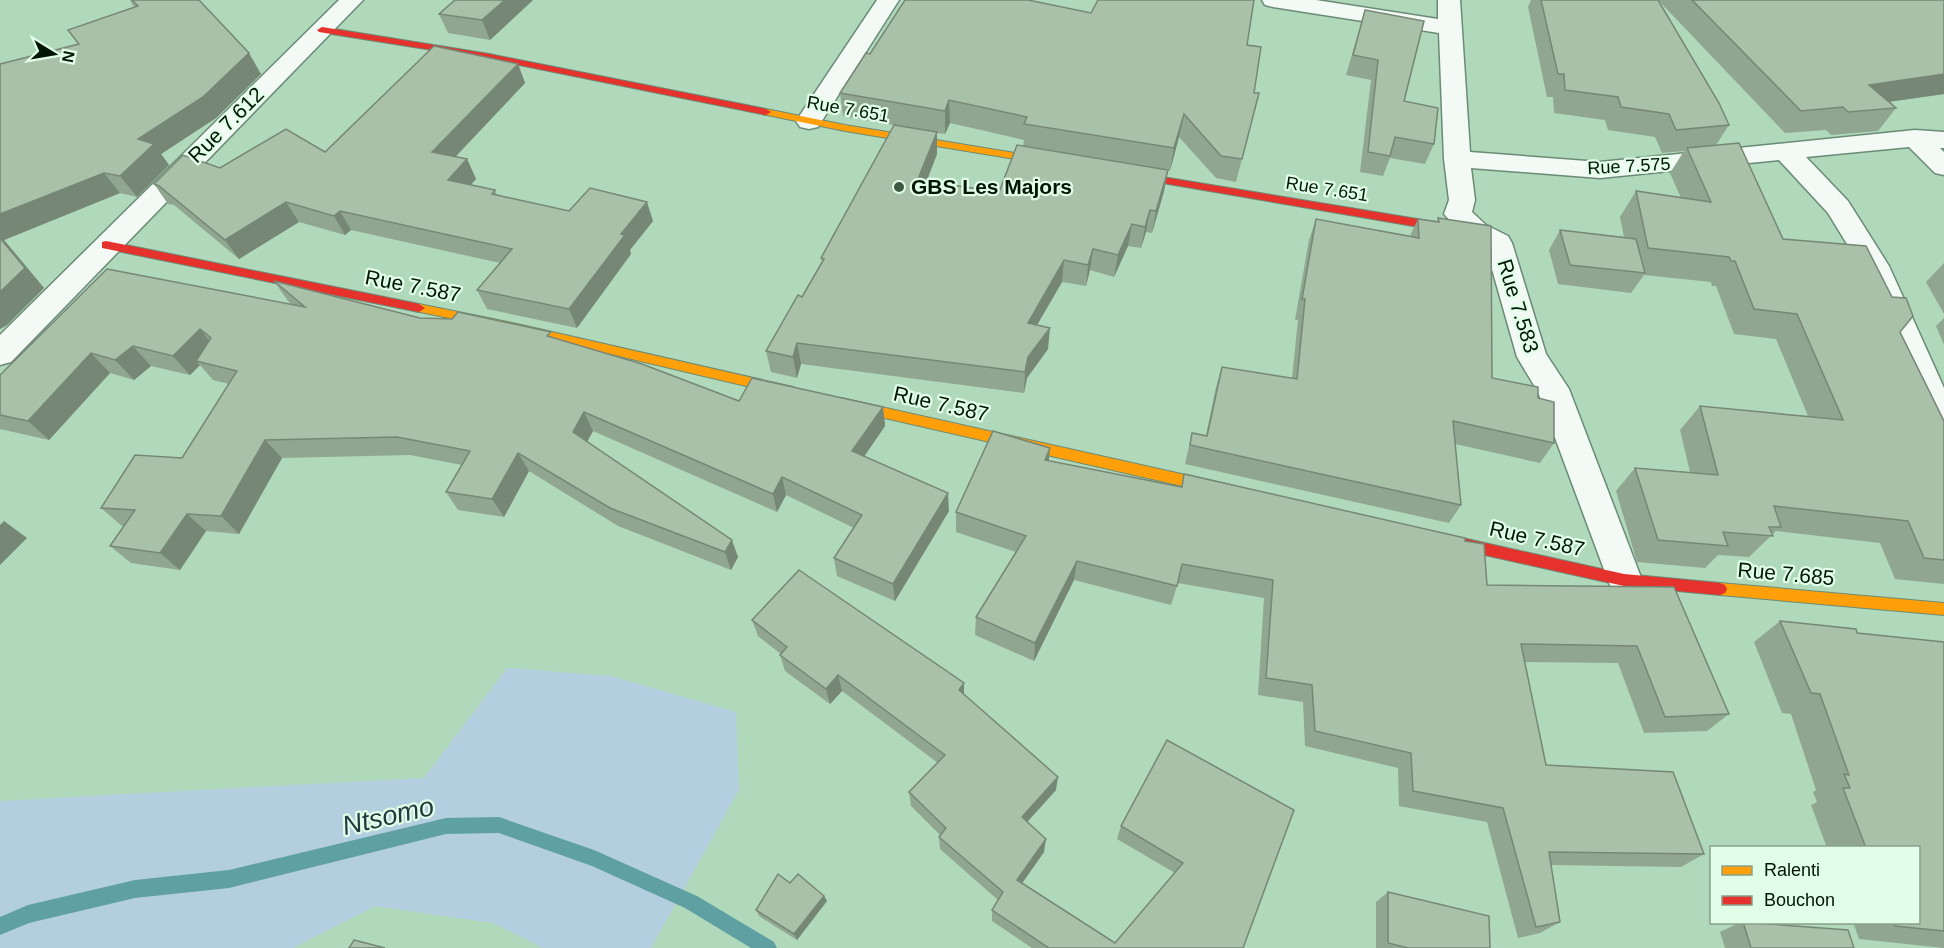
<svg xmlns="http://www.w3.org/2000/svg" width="1944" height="948" font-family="Helvetica,sans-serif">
  <rect width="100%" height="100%" fill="#b0d8bb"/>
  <!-- green -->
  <path fill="#b3cede" d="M507,668L611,676L736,712L739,790L651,948H543L493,923L375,906L293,948H0V801L424,778Z"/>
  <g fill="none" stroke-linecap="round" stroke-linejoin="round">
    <!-- stream -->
    <path fill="#5fa1a2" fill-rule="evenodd" d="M499,817L594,850L697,896L774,942L777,948H751L685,908L592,866L499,833L446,834L229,888L135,898L29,923L0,935V917L28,905L135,880L229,870L446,818Z"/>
    <!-- street casing -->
    <g stroke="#6a8b75" stroke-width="3">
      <g id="street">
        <path d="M339,0H363L11,362L0,365V335Z"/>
        <path d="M877,0H899L818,127L809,129L800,127L796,121Z"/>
        <path d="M1262,0H1316L1438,19V0H1460L1470,152L1600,162L1915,130L1944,132V148H1940L1944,152V175L1935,173L1909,147L1806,157L1848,201L1889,266L1944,388V431L1933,428L1928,419L1901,364L1861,267L1828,213L1779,160L1600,178L1471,168L1475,200L1472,212L1486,225L1508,236L1512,243L1546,354L1569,389L1642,580L1636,591L1624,595L1612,591L1538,392L1517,357L1486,248L1466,239L1444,214L1449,200L1444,159L1439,33L1273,7L1265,5Z"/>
      </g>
    </g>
    <!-- slow casing -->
    <g stroke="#6a8b75" stroke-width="2">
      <g id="slow">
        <path d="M766,109L845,125L1058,160L1063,163L1058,166L845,131L762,114V110Z"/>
        <path d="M419,304L517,324L793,387L799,392L793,397L517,332L415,311L413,308Z"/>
        <path d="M841,398L1226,484L1231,486L1233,490L1231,494L1226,496L841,408L835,403Z"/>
        <path d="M1720,583L1944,603V615L1720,595L1715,593L1713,589L1715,585Z"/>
      </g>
    </g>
    <!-- jam casing -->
    <g stroke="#6a8b75" stroke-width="2">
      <g id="jam">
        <path d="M322,27L489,54L766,109L771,112L766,115L489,59L319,32L317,30Z"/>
        <path d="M1120,170L1460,226L1466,230L1460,234L1116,175L1115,173Z"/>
        <path d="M106,241L419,304L425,308L419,312L102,248V242Z"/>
        <path d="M1440,533L1624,574L1720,583L1725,585L1727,589L1725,593L1720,595L1624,586L1440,545L1435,543L1433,539L1435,535Z"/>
      </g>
    </g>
    <!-- street -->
    <use href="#street" fill="#f3f9f5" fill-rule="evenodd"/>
    <!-- slow -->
    <use href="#slow" fill="#ff9f0a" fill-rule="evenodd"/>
    <!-- jam -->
    <use href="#jam" fill="#e5322d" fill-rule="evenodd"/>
  </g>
  <!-- wall -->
  <g fill="#91a690" fill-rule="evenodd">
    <path d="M130,0H199L261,74L216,118L161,154L169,165L137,197L120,193L4,240L44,288L7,325L0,329V64L78,44L68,30L134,7Z"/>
    <path d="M455,0H533L490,40L448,33L439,14Z"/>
    <path d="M1531,0H1658L1729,125L1716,145L1783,239L1900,332L1944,421V584L1895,579L1880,543L1776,531L1749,557L1718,555L1705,568L1637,562L1616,491L1635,468L1690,472L1680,430L1700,406L1808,416L1776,339L1734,334L1716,286H1712L1711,282L1644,275L1631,293L1558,284L1549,250L1560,230L1624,237L1620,217L1636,191L1681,198L1670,173L1684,151L1662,153L1655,137L1608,130L1605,120L1554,113L1553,97H1547L1528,7Z"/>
    <path d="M1658,0H1944V94L1888,102L1896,108L1878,131L1831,135L1826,130L1785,133Z"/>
    <path d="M1365,10L1404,101L1434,144L1425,164L1390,158L1383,176L1360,172L1371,80L1346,75Z"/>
    <path d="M1247,45L1254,93H1259L1236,182L1216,178L1179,137L1170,171L1168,170L1164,191L1152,233L1146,232L1141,248L1128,246L1114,277L1090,270L1086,286L1062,282L1037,325L1048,349L1027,378L1024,393L801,364L797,378L771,372L766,351L802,297L822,262L821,258L894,125L843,116L840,93L870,54ZM950,123L1024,140L1023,146L999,192L927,181L937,154V133L945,134Z"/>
    <path d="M518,64L525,83L455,157L467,159L476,179L470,185L495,190L497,195L569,211L653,221L630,250L631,254L577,328L487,309L477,290L500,263L351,230L345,235L299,222L239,259L174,205L168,204L154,184L220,168L325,152Z"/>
    <path d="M1438,218L1492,378L1538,398L1554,443L1540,463L1455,444L1461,505L1449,523L1185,464L1192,433L1206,435L1216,387L1222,367L1292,378L1298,320H1295L1309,240L1316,219L1410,236L1418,219L1437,221Z"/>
    <path d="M1944,263V314L1926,282Z"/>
    <path d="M274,281L420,318L553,337L739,401L883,407L885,426L864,456L949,511L895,601L837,576L834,558L854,528L786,495L777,512L593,431L587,442L738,557L731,570L618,526L529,471L504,517L458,510L446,492L462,465L410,455L282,458L239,534L206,531L180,570L131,563L110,546L124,526H122L101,508L182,458L229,384L213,380L200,365L190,375L151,366L134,380L110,373L49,440L0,429V375L292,305L288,301Z"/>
    <path d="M1944,318V345L1936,326Z"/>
    <path d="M1049,461L1181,487L1184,474L1465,541L1487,585L1674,587L1729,714L1707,731L1644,733L1618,663L1524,662L1546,765L1704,854L1681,867L1551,865L1560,922L1540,933L1518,938L1487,822L1399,806L1398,768L1305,746L1303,702L1258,695L1264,598L1178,583L1171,605L1074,580L1034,661L975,635L976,617L1016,552L956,532V512Z"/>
    <path d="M752,620L964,695L1056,790L1027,822L1044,852L1022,883L1115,943L1175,873L1117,839L1121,826L1167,740L1243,948H1032L992,921V910L998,900L940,849L939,837L940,835L911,806L909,792L938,763L842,691L830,704L785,671L780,655L781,654L758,636Z"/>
    <path d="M1780,621L1857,633L1944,642V948L1859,939L1853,922H1918V848H1827L1811,805L1817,802L1813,792L1816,790L1791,714L1782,713L1754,642Z"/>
    <path d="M790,883L824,896L827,901L797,940L759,916L756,910Z"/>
    <path d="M1388,892L1490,948H1376V902Z"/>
    <path d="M1741,922H1749L1854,948H1725L1720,932Z"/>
  </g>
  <!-- shaded-wall -->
  <g fill="#768776">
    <path d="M505,0H533L490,40L482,20Z"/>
    <path d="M249,53L261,74L216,118L161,154L169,165L137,197L120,176L138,139Z"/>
    <path d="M518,64L525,83L441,172L432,152Z"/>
    <path d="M1944,74V94L1852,107L1869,85Z"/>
    <path d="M949,100L950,123L945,134V111Z"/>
    <path d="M1184,114L1179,137L1170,171L1174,148Z"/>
    <path d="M937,132V154L919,200L918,179Z"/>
    <path d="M467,159L476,179L457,200L448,180Z"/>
    <path d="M1168,170L1164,191L1152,233L1156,211Z"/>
    <path d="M104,173L120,193L4,240L44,288L7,325L0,329V214Z"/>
    <path d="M286,202L299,222L239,259L225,240Z"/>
    <path d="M647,202L653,221L630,250L631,254L577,328L569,309L621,234Z"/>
    <path d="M1150,210L1146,232L1141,248L1145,227Z"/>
    <path d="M340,211L351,230L345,235L334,216Z"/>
    <path d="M1132,224L1128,246L1114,277L1118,255Z"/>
    <path d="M1093,249L1090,270L1086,286L1088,265Z"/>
    <path d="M1064,260L1062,282L1026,344L1028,323Z"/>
    <path d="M1050,328L1048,349L1027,378L1024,393L1025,372L1028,357Z"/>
    <path d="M200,329L216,349L196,361L200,365L190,375L173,356Z"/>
    <path d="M797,343L801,364L797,378L793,357Z"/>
    <path d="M133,346L151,366L134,380L115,360Z"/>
    <path d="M91,353L110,373L49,440L28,421Z"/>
    <path d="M883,407L885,426L855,470L852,451Z"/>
    <path d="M584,412L593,431L582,451L573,432Z"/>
    <path d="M265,440L282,458L239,534L221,516Z"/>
    <path d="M1050,448L1048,469L1045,460Z"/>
    <path d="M518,453L529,471L504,517L492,499Z"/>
    <path d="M782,477L786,495L777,512L773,494Z"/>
    <path d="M948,493L949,511L895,601L893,584Z"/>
    <path d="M187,514L206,531L180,570L160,553Z"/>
    <path d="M4,521L27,538L0,565V525Z"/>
    <path d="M732,540L738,557L731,570L725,552Z"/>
    <path d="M1077,561L1074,580L1034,661L1035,643Z"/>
    <path d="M838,675L842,691L830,704L826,689Z"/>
    <path d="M964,683V699L959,690Z"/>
    <path d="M1058,777L1056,790L1020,830L1022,817Z"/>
    <path d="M1046,839L1044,852L1016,892L1017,880Z"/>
    <path d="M824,896L827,901L797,940L794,934Z"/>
  </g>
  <!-- building -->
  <g fill="#a9c1a8" stroke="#768776" stroke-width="1.5">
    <path d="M132,0H199L249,53L203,97L138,139L154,144L120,176L104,173L0,214V64L79,44L68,30L138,6Z"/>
    <path d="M455,0H505L482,20L439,14Z"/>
    <path d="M905,0H1028L1091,13L1098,0H1254L1247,45L1261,47L1254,93H1259L1242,159L1221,156L1184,114L1174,148L1024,124L1027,117L949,100L945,111L840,93L866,53L870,54Z"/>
    <path d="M1541,0H1658L1719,103L1729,125L1676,130L1669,114L1621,107L1618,97L1565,90L1564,74H1558Z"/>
    <path d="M1692,0H1944V74L1869,85L1896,108L1848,112L1843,107L1801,111Z"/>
    <path d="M1365,10L1424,21L1404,101L1438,108L1434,144L1395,137L1390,156L1368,152L1378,60L1353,55Z"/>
    <path d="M434,46L518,64L432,152L467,159L448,180L495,190L492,194L569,211L590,188L647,202L621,234L625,235L569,309L477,290L512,249L340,211L334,216L286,202L225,240L159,186L154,184L183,155L220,168L286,129L325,152Z"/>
    <path d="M894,125L937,132L918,179L925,181L999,192L1017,145L1168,170L1156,211L1150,210L1145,227L1132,224L1118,255L1093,249L1088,265L1064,260L1028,323L1050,328L1028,357L1025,372L797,343L793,357L766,351L798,295L802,297L824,259L821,258Z"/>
    <path d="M1739,143L1783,239L1866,246L1892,297L1906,298L1913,316L1900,332L1944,421V560L1924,558L1908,521L1774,506L1781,527H1769L1773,536L1723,532L1728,546L1658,540L1635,468L1718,475L1700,406L1843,420L1797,314L1754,309L1735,261H1731L1729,257L1648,248L1636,191L1711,202L1687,148Z"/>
    <path d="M1438,218L1491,226L1492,378L1538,387V398L1554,402V443L1453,421L1461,505L1190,445L1192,433L1207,436L1222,367L1297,379L1305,299H1302L1316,219L1419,238L1418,219L1439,222Z"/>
    <path d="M1560,230L1636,239L1645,273L1570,265Z"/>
    <path d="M0,238L25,268L0,292Z"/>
    <path d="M107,269L305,307L274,281L420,318L452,319L458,312L551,332L547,336L642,364L739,401L752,378L883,407L852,451L948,493L893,584L834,558L862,515L782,477L773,494L584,412L573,432L732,540L725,552L610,508L518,453L492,499L446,492L470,451L397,437L265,440L221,516L187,514L160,553L110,546L135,510L101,508L135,455L182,458L237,371L196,361L211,338L200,329L173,356L133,346L115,360L91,353L28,421L0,415V375Z"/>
    <path d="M993,431L1050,448L1045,460L1182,487L1184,474L1465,538V541L1484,544L1487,585L1674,587L1729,714L1665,717L1637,646L1521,644L1546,765L1673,772L1704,854L1549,852L1560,922L1536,927L1503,808L1413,791L1411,753L1315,731L1312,685L1266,678L1273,580L1182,564L1177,586L1077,561L1035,643L976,617L1026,536L956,512Z"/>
    <path d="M799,570L964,683L959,690L1058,777L1022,817L1046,839L1017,880L1115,943L1183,863L1121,826L1167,740L1294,810L1243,948H1049L992,910L1003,892L939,837L946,828L909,792L945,755L838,675L826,689L780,655L787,647L752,620Z"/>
    <path d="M1780,621L1856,629L1857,633L1944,642V931L1895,926L1894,922H1918V848H1866L1843,788H1850L1844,774L1849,775L1820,694L1811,693Z"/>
    <path d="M778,874L790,883L798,874L824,896L794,934L756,910Z"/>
    <path d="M1388,892L1489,916L1490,948H1408L1388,943Z"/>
    <path d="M1743,922L1848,930L1854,948H1751Z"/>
    <path d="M354,940L385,948H349Z"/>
  </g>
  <!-- markers -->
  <circle fill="#3e5944" stroke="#e1fee8" stroke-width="2" cx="899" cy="187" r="6"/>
  <g text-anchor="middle" stroke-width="4.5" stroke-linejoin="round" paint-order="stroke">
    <!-- far-street labels -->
    <g font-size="18" fill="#001504" stroke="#e1fee8">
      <text transform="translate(848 109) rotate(10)" y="6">Rue 7.651</text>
      <text transform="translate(1629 166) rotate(-3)" y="6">Rue 7.575</text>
      <text transform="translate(1327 189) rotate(9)" y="6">Rue 7.651</text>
    </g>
    <!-- street labels -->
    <g font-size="21" fill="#001504" stroke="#e1fee8">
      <text transform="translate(226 125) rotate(-45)" y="7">Rue 7.612</text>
      <text transform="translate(413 286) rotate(11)" y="7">Rue 7.587</text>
      <text transform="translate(1518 306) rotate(73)" y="7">Rue 7.583</text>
      <text transform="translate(941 404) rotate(13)" y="7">Rue 7.587</text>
      <text transform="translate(1537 539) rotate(13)" y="7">Rue 7.587</text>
      <text transform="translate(1786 574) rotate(5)" y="7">Rue 7.685</text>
    </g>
    <!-- poi labels -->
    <g font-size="21" font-weight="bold" fill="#001504" stroke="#e1fee8" text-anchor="start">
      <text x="911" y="194">GBS Les Majors</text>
    </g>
    <!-- near-water labels -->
    <g font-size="27" font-style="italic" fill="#20383e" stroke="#e1fee8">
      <text transform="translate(388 816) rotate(-13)" y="9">Ntsomo</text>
    </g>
  </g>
  <!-- legend -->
  <rect x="1710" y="846" width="210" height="78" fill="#e1fee8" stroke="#87a18d" stroke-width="1.5"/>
  <rect x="1722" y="866" width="30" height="9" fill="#ff9f0a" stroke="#87a18d" stroke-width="1.5"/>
  <text x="1764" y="876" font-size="18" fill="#001504">Ralenti</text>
  <rect x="1722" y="896" width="30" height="9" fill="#e5322d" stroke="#87a18d" stroke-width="1.5"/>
  <text x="1764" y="906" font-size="18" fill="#001504">Bouchon</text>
  <!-- north arrow -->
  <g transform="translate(54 54) rotate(101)" stroke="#e1fee8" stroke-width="4.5" paint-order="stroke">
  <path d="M0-4.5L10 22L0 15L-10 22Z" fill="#001504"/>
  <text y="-9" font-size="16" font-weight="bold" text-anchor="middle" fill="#001504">N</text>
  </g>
</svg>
